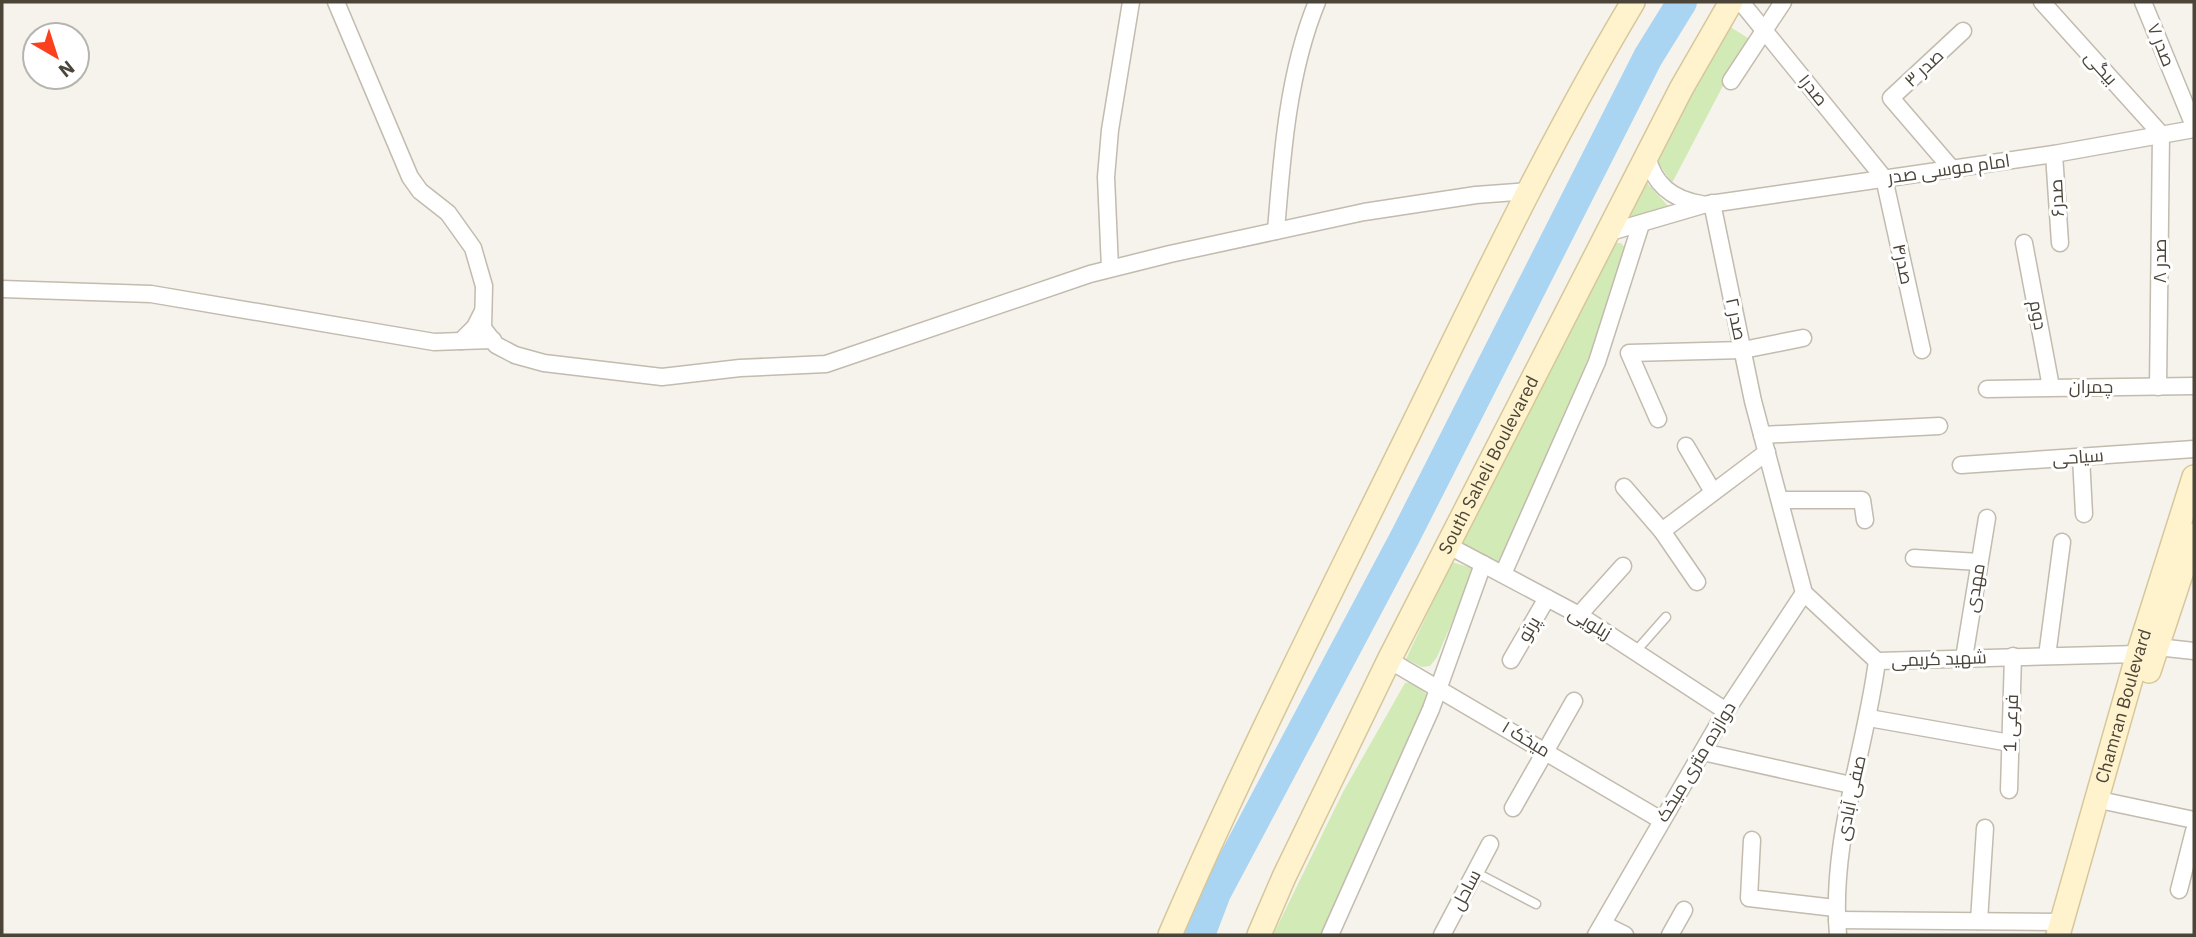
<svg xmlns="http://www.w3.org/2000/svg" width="2196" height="937" font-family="'IBM Plex Sans',Cairo,sans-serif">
  <rect width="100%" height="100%" fill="#f6f3ec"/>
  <!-- green -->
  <g fill="#d2eab5">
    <path d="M1727,25L1748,38L1672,183L1656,160Z"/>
    <path d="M1646,182L1670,208L1629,217Z"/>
    <path d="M1614,243H1621L1626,249L1589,357L1500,564L1462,543Z"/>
    <path d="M1452,562L1475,569L1437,657L1430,666L1422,667L1406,659Z"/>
    <path d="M1413,682L1433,700L1320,935H1273L1343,792L1405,683Z"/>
  </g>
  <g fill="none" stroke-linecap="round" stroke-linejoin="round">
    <!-- river -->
    <path stroke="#a9d4f2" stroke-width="30" d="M1200,935L1216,893L1406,535L1648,57L1682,2"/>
    <!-- service casing -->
    <g stroke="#c2bbae" stroke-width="11">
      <g id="service">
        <path d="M1636,651L1666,617"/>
        <path d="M1475,872L1536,904"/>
      </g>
    </g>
    <!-- minor casing -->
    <g stroke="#c2bbae" stroke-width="19">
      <g id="minor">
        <path d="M336,2L410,177L420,191L448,213L473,248L484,286L483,328L496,345L515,355L544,363L662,377L740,368L826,364L1090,274L1170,254L1364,212L1476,195L1530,191"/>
        <path d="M1741,2L1884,178L1922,350"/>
        <path d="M2042,2L2161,134L2158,387"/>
        <path d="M2143,2L2194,126"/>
        <path d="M1731,81L1783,2"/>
        <path d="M2054,154L2060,243"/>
        <path d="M1647,156C1654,185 1672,199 1701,204"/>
        <path d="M1952,169L1891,98L1963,31"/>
        <path d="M1712,203L1753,401L1804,593L1877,661L2138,654"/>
        <path d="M1276,231C1282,155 1288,72 1317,2"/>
        <path d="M1607,233L1703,205L2054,154L2194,129"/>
        <path d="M2024,243L2051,387"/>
        <path d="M1110,268L1106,177L1110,130L1131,2"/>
        <path d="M2,289L151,294L434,342L461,341"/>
        <path d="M483,311L475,327L461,341L493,340"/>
        <path d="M1987,389L2194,386"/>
        <path d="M1658,419L1629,353L1743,350L1803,338"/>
        <path d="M1762,435L1939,426"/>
        <path d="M1686,446L1713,492"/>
        <path d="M2081,457L2084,514"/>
        <path d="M1961,465L2194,449"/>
        <path d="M1624,487L1662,531L1697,582"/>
        <path d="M1781,500H1862L1865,520"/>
        <path d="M1662,531L1767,452"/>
        <path d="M1449,546L1579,615L1726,711"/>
        <path d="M1914,558L1979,562"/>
        <path d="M1503,574L1597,362L1641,224"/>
        <path d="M1579,615L1623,566"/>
        <path d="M2157,647L2194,651"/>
        <path d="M2047,656L2062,542"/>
        <path d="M1964,658L1987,518"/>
        <path d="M1389,660L1661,820"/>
        <path d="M1511,660L1547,598"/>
        <path d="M1869,718L2010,743"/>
        <path d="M1703,752L1851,785"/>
        <path d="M2009,790L2013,656"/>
        <path d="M2109,802L2194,820"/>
        <path d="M1513,808L1574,701"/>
        <path d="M1752,840L1749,898L1835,908"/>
        <path d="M2179,890L2194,831"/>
        <path d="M1837,920L2061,922"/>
        <path d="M1979,921L1985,828"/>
        <path d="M1603,924L1625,935"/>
        <path d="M1330,935L1431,709L1483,564"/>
        <path d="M1442,935L1490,844"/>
        <path d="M1596,935L1726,711L1804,593"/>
        <path d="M1670,935L1684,910"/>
        <path d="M1838,935C1830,841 1865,753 1877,661"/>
      </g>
    </g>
    <!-- secondary casing -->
    <g stroke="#d6c79b" stroke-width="26">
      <g id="secondary">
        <path d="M2149,671L2194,535"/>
        <path d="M1170,935C1242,768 1324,606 1404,443C1477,294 1548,144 1633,2"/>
        <path id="s1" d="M1259,935L1284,877L1389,660L1681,89L1731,2"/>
        <path id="s2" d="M2058,935L2138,654L2194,477"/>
      </g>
    </g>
    <!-- service -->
    <use href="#service" stroke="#fff" stroke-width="8"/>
    <!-- minor -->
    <use href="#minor" stroke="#fff" stroke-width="16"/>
    <!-- secondary -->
    <use href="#secondary" stroke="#fff3cd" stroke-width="23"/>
  </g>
  <g text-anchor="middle" stroke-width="6" stroke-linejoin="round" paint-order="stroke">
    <!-- street labels -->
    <g font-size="18" fill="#4b4439" stroke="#fff">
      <text transform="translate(2161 45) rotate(68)" y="6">صدر ۷</text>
      <text transform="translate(1924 68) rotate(-43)" y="6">صدر ۳</text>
      <text transform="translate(2101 68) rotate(48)" y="6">بیگی</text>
      <text transform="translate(1813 90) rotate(51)" y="6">صدر۱</text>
      <text transform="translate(1949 169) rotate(-8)" y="6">امام موسی صدر</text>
      <text transform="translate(2057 198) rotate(-93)" y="6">صدر۶</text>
      <text transform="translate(2160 261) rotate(-90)" y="6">صدر ۸</text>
      <text transform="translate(1903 264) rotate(78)" y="6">صدر۴</text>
      <text transform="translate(2038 315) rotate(80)" y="6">دوم</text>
      <text transform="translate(1736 319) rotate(78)" y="6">صدر ۲</text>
      <text x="2091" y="393">چمران</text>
      <text transform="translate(2078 457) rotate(-4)" y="6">سیاحی</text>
      <text dy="6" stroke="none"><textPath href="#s1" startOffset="523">South Saheli Boulevared</textPath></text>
      <text transform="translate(1975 588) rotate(-81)" y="6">مهدی</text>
      <text transform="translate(1590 623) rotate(31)" y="6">زیلویی</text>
      <text transform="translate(1529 629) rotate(-60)" y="6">پرتو</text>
      <text transform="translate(1939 659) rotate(-2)" y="6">شهید کریمی</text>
      <text dy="6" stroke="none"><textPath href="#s2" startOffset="238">Chamran Boulevard</textPath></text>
      <text transform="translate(2011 723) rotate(-88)" y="6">فرعی 1</text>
      <text transform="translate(1526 739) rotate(31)" y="6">میخک ۱</text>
      <text transform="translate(1696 762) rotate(-59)" y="6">دوازده متری میخک</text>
      <text transform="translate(1851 798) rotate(-78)" y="6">صفی آبادی</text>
      <text transform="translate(1466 890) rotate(-62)" y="6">ساحل</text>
    </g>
  </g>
  <!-- border -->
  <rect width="2196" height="937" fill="none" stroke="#4b4439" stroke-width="7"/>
  <!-- north arrow -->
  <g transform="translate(56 56) rotate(141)"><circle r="33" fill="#ffffff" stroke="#b7b4b0" stroke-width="2"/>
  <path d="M0-5L12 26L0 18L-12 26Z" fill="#fc3f1d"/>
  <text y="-10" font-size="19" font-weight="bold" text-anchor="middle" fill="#4b4439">N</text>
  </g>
</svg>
